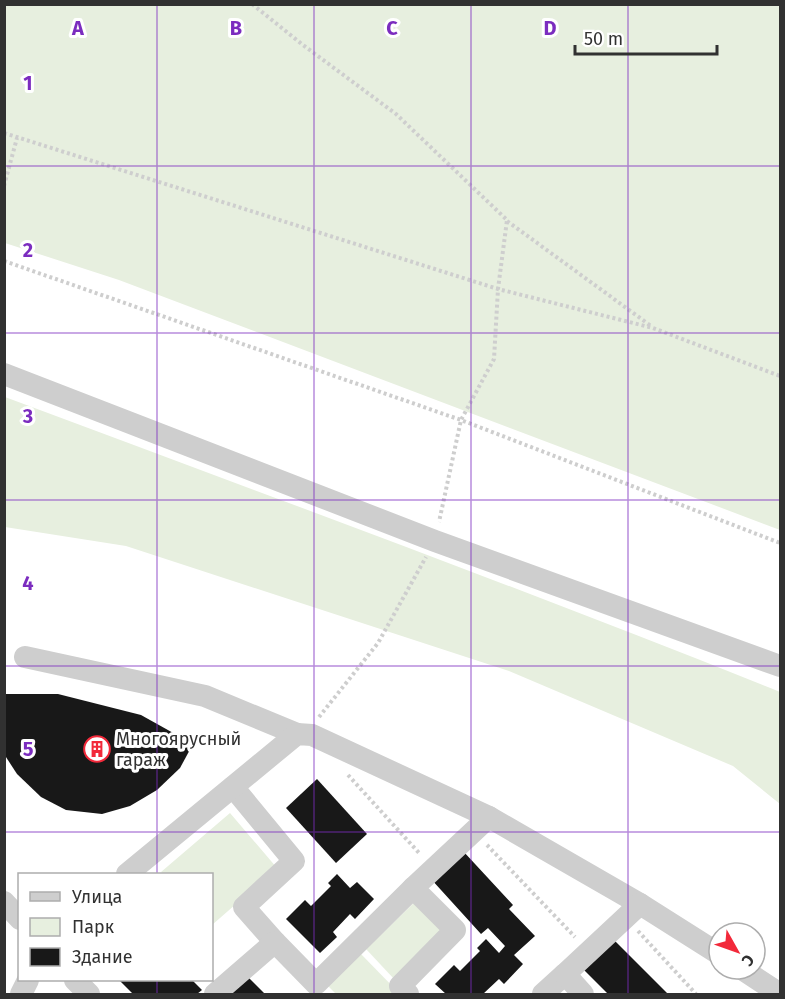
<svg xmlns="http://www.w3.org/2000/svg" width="785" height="999" font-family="'Fira Sans',sans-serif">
  <rect width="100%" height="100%" fill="#fff"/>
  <!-- green -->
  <g fill="#e7efdf">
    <path d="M5,4L780,5V530L119,280L5,243Z"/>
    <path d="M5,397C264,494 524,589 780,692V804L733,766L509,671L126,546L5,527Z"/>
    <path d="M230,813L277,868L212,925V874H163L161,872Z"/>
    <path d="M417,900L446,930L395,980L366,949Z"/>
    <path d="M359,952L400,994H336L325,983Z"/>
  </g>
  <!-- building -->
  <g fill="#181818">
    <path d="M4,694H58L141,715L193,744L180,768L157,790L130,806L102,814L66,810L41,797L17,774L4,754Z"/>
    <path d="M317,779L367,834L336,863L286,808Z"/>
    <path d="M463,851L513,905L509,909L535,936L514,955L523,964L504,984L499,979L483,994H446L435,984L454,965L460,971L480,951L477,948L486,939L499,953L505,946L488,928L481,934L431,879Z"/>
    <path d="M337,874L350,888L357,882L374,899L355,919L350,914L333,932L337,937L320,953L286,919L305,900L311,906L331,886L328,883Z"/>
    <path d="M611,937L668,994H608L581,967Z"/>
    <path d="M248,977L265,994H231Z"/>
    <path d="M119,980H192L202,990L197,994H133Z"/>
  </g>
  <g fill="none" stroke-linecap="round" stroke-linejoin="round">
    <!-- path -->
    <g stroke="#cecece" stroke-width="4" stroke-dasharray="3 3" stroke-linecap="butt">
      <path d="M252,4L303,45L396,114L507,220L498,289L494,359L461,420L439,522"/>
      <path d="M4,133L498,289L653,328L780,376"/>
      <path d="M4,186L17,138"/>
      <path d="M507,221L651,326"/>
      <path d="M4,261L461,420L780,543"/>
      <path d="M319,717L378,643L426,557"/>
      <path d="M348,775L420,854"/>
      <path d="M487,845L575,937"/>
      <path d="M638,931L696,994"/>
    </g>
    <!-- minor -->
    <g stroke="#cecece" stroke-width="22">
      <path d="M4,374L435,541L780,666"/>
      <path d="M25,657L205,696L297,734"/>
      <path d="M233,787L294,861L244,907L275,942"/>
      <path d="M127,874L297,734L312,735L489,817L640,904L719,954"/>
      <path d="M4,902L20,919"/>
      <path d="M742,969L780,994"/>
      <path d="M75,980L89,994"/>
      <path d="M21,994L28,980"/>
      <path d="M215,994L275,942L316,984L413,888"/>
      <path d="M408,994L400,986L455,930L413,888L489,817"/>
      <path d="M543,994L565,974"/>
      <path d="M583,994L565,974L640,904"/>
    </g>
  </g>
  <!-- grid -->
  <path fill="none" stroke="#7b2cbf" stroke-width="1.5" stroke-opacity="0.55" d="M157,4V874M314,4V994M471,4V994M628,4V994M4,166H780M4,333H780M4,500H780M4,666H780M4,832H780M157,980V994"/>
  <!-- icons -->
  <defs>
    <g id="building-ring" transform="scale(1.35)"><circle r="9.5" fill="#fff" stroke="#f2293a" stroke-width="1.5"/><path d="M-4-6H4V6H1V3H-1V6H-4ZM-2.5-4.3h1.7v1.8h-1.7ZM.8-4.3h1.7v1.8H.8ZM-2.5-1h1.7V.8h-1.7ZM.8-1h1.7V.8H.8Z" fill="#f2293a"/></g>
  </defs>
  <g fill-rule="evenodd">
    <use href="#building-ring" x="97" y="749"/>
  </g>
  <g text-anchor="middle" stroke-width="6" stroke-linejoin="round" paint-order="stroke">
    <!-- poi labels -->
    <g font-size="18" fill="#313131" stroke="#fff" text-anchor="start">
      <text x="116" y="745">Многоярусный<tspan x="116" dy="21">гараж</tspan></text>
    </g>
  </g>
  <g font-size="20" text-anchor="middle" font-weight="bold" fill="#7b2cbf" stroke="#fff" stroke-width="6" stroke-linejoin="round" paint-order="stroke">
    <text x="78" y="35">A</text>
    <text x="236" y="35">B</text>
    <text x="392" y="35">C</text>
    <text x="550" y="35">D</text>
    <text x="28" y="90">1</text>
    <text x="28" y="257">2</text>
    <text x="28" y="423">3</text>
    <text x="28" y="590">4</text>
    <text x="28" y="756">5</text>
  </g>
  <!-- border -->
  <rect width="785" height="999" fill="none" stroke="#313131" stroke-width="12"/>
  <!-- legend -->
  <rect x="18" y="873" width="195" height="108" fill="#ffffff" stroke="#adadad" stroke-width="1.5"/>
  <rect x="30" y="892" width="30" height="9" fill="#cecece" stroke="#adadad" stroke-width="1.5"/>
  <text x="72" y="903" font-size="18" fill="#313131">Улица</text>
  <rect x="30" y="918" width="30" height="18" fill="#e7efdf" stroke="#adadad" stroke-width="1.5"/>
  <text x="72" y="933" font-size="18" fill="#313131">Парк</text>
  <rect x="30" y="948" width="30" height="18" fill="#181818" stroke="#adadad" stroke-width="1.5"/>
  <text x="72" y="963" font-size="18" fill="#313131">Здание</text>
  <!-- north arrow -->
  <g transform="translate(737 951) rotate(130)"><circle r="28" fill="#ffffff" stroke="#adadad" stroke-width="1.5"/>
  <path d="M0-4.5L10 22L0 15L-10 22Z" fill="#f2293a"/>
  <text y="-9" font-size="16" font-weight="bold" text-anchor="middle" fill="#313131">С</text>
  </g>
  <!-- scale -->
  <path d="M575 45v9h142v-9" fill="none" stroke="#313131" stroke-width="3"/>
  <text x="584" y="45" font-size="18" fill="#313131" stroke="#ffffff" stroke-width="4.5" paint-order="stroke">50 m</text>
</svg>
